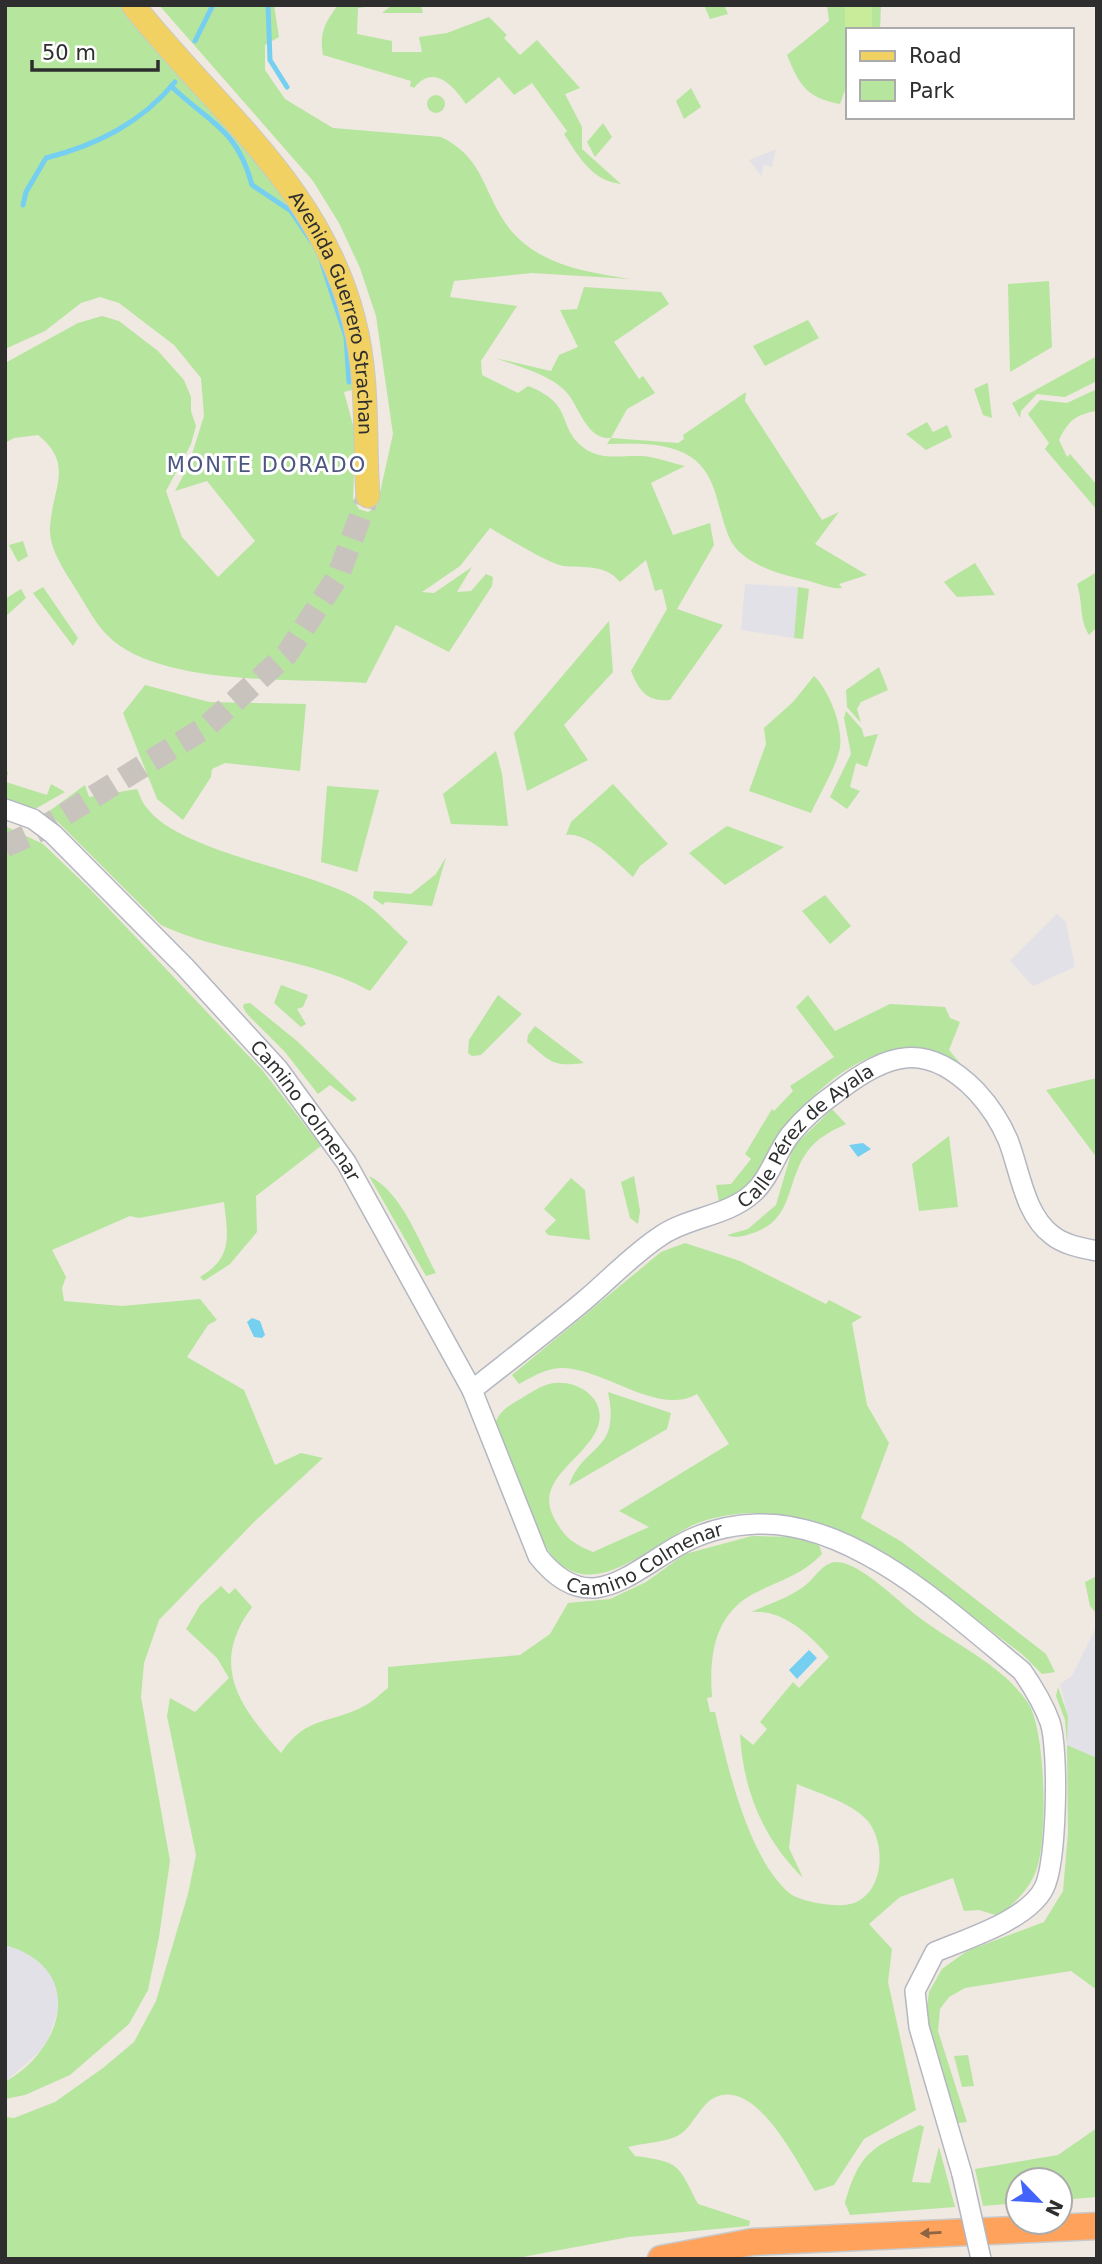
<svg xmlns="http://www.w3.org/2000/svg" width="1102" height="2264" font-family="'DejaVu Sans',sans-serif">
  <rect width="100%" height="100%" fill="#efe9e1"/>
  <!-- industrial -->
  <g fill="#e3e1e8">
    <path d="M776,149L772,167L764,165L761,176L749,160Z"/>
    <path d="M745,584L798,587L794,638L741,630Z"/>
    <path d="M1057,914L1066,922L1075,967L1033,986L1010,961Z"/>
    <path d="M1097,1625V1758L1067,1745L1068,1716L1060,1684L1072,1676Z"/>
    <path d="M5,1945L23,1950L45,1966L57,1986L59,2007L46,2046L5,2082Z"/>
  </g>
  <!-- green -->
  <g fill="#b6e59e">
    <path d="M5,5H121C223,136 342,207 356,389L344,392L356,436L353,498L359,509L368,512L377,506L393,434L376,316L360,268L339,223L313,181L159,5H274L279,37L265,45V70L285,99L333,128L441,137C482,157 482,187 504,221C532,264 584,272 631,279L532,273L454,281L450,297L517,306L481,361L482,375L518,393L528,386C576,405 555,425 584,448C601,461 623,455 642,456C656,457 671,463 685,466L651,483L673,535L710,523L714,545L677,609L723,625L670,700C647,702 639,691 631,671L667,609L662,589L655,591L646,560L620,582C606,564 584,568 564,566C548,564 506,537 490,528L460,566L422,592L434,593L472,567L457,592L471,591L486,574L493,577L492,586L449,652L396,625L366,683C296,678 157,687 107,635C95,623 86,605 77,591C66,573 49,550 50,528C52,488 75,465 38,435L14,438L5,443V363L78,323L102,316L119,321L158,351L184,380L191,397V411L196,426L191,444L166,491L182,537L218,577L255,541L207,481L175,491L188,467L204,416L201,378L174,345L119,303L100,297L81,303L45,331L5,349Z"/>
    <path d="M338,5H379L358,8L357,34L392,41V52H422L419,37L447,33L489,17L507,35L504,38L520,55L537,40L580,88L565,94L582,127V149L621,184C591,180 580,158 564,134L567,131L532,83L514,95L499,77L466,104C453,86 434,63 414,88L410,86L411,81L323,55C319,32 325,23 338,5Z"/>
    <path d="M392,5H421L423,13H382Z"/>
    <path d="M704,5H724L728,14L710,19Z"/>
    <path d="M827,5H881L880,30H848V82L840,104C806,98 799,84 787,55L829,21Z"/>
    <path d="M691,88L701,107L684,119L676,101Z"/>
    <circle cx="436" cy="104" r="9"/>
    <path d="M603,123L612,137L595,157L587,142Z"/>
    <path d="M1049,281L1052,347L1010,372L1008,284Z"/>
    <path d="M584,287L661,292L669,304L614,342L639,379L643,376L655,393L627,409L611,438L678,443L684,439L683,435L746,392L745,401L822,520L839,512L815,544L867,575L839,584L842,588C830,590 814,581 801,579C777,574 739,562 729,537C717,510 718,475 691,457C666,441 635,444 607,444L611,438C587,440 580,409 568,394C551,374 519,367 495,358L551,371L559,355L578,347L560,310L577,309Z"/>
    <path d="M808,320L819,338L765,366L753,346Z"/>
    <path d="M1097,356V381L1065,397L1037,394L1021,411L1020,418L1012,403Z"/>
    <path d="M987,383L988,384L992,418L983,415L974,389Z"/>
    <path d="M1097,389V411C1076,414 1068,421 1059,440L1067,457L1070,454L1097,485V510L1045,449L1049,443L1028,414L1040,400L1067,403Z"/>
    <path d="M927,422L933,432L947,425L952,437L926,450L906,434Z"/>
    <path d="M23,541L28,556L18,562L9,545Z"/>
    <path d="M975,563L995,595L957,597L944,582Z"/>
    <path d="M1097,572V627L1089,635C1079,619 1083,602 1077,584Z"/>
    <path d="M43,587L78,638L73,646L33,593Z"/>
    <path d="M798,587L809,589L803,639L794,638Z"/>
    <path d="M21,589L26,598L5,617V599Z"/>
    <path d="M609,621L613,672L564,725L588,760L527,791L514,733Z"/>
    <path d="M879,667L888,690L861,702L857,709L861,723L847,707L846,690Z"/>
    <path d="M814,676C829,690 843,726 840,747C837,766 819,795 811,813L749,791L766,744L764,728L793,702Z"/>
    <path d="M145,685L209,702L306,704L300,771L225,763L212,769L211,777L183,820L157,799L123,713Z"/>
    <path d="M846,711L862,729L864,737L878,734L867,767L856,763L850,787L860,791L847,809L830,797L851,754L844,718Z"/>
    <path d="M496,751L502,774L508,826L451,824L443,794Z"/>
    <path d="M5,771L8,772L6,782L47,795L51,784L65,792L35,809L5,801Z"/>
    <path d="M613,784L668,844L640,866L633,877C617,863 589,832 566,835L571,822Z"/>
    <path d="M85,785L89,797L137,789C140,795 142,803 147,808C180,852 304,869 355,897C375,908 391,927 408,942L370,991C306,956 228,956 161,925L48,812Z"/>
    <path d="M327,786L379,790L357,872L321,862Z"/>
    <path d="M5,826L43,844L90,889L263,1071L321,1146L256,1196L257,1232L230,1264L204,1281L200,1277C233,1257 228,1237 224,1202L139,1218L130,1216L52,1250L66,1277L62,1288L64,1301L122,1306L200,1299L217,1320L208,1325L187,1357L244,1390L275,1465L301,1453L323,1458L254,1522L159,1620L144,1663L141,1697L170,1861L159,1937L148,1990L129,2024L70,2075L25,2095L5,2099V2082C65,2048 86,1968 5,1945Z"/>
    <path d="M727,826L784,847L725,885L689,853Z"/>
    <path d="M446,857L432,906L385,902L383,905L373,898L374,891L411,894L436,874Z"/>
    <path d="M825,895L851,926L830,944L802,911Z"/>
    <path d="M281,985L308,995L303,1007L297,1009L306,1024L301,1027L274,1003Z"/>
    <path d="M498,995L522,1014L481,1055L472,1056L468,1053L469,1040Z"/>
    <path d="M808,995L835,1031L890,1004L945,1007L950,1018L960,1022L949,1050L964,1068C907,1021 836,1067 796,1115C770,1146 760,1188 719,1202L716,1185L731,1184L751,1159L745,1154L772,1109L774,1111L793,1091L790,1086L834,1057L796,1007Z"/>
    <path d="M250,1003L297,1041L357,1099L352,1102L330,1085L318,1094L285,1052L247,1014L243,1007L244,1004Z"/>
    <path d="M535,1026L584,1063C551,1067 552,1062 527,1042L528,1035Z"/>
    <path d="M1097,1078V1158L1046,1090Z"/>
    <path d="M832,1109L846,1124C831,1131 817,1138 807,1152C786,1181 794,1220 753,1233C744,1236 736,1239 727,1235L748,1229L776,1205L793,1147Z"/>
    <path d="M949,1136L958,1207L919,1211L912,1164Z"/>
    <path d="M369,1176C402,1192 419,1242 436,1273L426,1276Z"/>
    <path d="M634,1176L640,1211L638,1224L630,1218L621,1182Z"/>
    <path d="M571,1178L585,1190L590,1240L548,1235L545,1231L556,1220L544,1209Z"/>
    <path d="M685,1243L740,1261L826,1304L829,1300L862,1317L852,1323L867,1405L889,1443L861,1518L902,1542L1046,1654L1055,1672L1042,1674L1022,1654C944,1597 859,1513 755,1513C735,1513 711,1517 693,1525C648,1546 586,1611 546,1547C523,1511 511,1464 495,1424C500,1409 511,1405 525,1396C532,1392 541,1386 549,1384C573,1378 605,1395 599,1423C591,1457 532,1478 554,1518C564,1537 573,1544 593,1552L649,1527L619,1511L729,1444L697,1394C657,1417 604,1367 560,1368C544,1369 532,1377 519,1384L512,1375L661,1252Z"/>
    <path d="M608,1392L671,1413L667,1429L569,1486C584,1442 621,1454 608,1392Z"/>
    <path d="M752,1536L791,1537L819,1545L822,1554C801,1576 779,1580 753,1594C714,1615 709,1656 712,1697L707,1698L710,1712H715C727,1764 747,1855 788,1892C794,1898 808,1901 817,1903C829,1905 842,1907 854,1903C885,1891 886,1842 867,1820C852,1803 818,1793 797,1784L789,1848L803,1878C763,1839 743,1790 740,1734L753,1745L767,1729L760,1722L793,1682L799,1688L829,1657C810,1635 783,1609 751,1612C769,1604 794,1596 808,1583C817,1575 824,1562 837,1562C859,1562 898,1601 916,1615C953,1644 1001,1663 1028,1703C1046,1730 1048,1841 1036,1871C1029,1890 1014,1903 999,1916L979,1910L964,1911L953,1878L900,1897L869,1924L892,1949L888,1982L916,2110L864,2139L834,2185L815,2191C797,2163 755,2074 712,2099C698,2108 690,2132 675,2137C660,2143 643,2143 628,2147L635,2156C680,2162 678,2164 698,2204L750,2221L749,2226L629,2237L512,2259H5V2117L14,2118L55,2102L103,2068L134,2042L156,2001L188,1894L196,1855L167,1716L170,1698L195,1712L229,1678L217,1658L186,1629L200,1605L221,1586L229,1594L235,1588L252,1607C209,1665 239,1706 281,1753C308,1714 330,1725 366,1705C374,1701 381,1693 388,1688V1667L520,1655L550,1634L568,1603L610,1599L646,1582L685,1554Z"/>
    <path d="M1097,1576V1614L1090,1606L1085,1582Z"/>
    <path d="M1058,1687L1068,1716L1067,1745L1097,1758V1990L1071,1971L965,1988L949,1997L940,2009L938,2031L967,2122L958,2123L926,2014L929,1992L942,1969L967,1951L1044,1922L1063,1891L1068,1833L1067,1745L1065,1720L1056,1696Z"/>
    <path d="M968,2055L974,2086L962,2087L954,2056Z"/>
    <path d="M920,2125L924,2127L912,2182L930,2183L939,2147L955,2207L850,2215L845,2203C860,2150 874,2147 920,2125Z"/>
    <path d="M1097,2128V2197L1060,2200V2180H1018V2203L983,2206L975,2169L1058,2155Z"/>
  </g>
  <!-- pitch -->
  <path fill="#c9ec9a" d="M845,5H872V30H848V44H845Z"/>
  <!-- water -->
  <g fill="#75cff0">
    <path d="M863,1143L871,1149L858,1157L849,1145Z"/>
    <path d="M252,1318L260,1321L265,1335L262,1338L254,1337L247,1322Z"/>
    <path d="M809,1650L817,1658L797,1679L789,1670Z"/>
  </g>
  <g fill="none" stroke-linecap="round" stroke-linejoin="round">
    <!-- stream -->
    <g stroke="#75cff0" stroke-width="5">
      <path d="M268,5L270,60L287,87"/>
      <path d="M195,41L213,5"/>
      <path d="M171,86C209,123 237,128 252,185L291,211L312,242"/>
      <path d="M23,205L26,192L46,158C97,145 141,123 175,82"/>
      <path d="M322,263L346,337L349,382"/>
    </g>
    <!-- primary-tunnel -->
    <path stroke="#c8c4bd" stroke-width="23" stroke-dasharray="23 11" stroke-linecap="butt" d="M5,846L38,831L206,727L287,654L338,576L368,496"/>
    <!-- secondary casing -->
    <g stroke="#b4b7c1" stroke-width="22">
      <g id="secondary">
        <path id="s1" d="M5,809L33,819L53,834L185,967L279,1070L346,1162L472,1390L538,1556C587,1618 626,1576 676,1547C701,1532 727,1525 757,1524C853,1520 951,1613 1022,1671C1033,1687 1043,1703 1050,1722C1059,1749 1057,1863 1044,1888C1028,1920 966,1939 935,1952L915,1991L919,2027L962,2174"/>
        <path id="s2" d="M472,1390C510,1360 548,1331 585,1300C610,1279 634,1253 662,1235C689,1217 728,1216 753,1193C770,1178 776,1153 790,1135C803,1119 820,1104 837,1092C887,1053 926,1040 976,1091C990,1106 1000,1121 1008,1140C1020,1170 1024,1214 1052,1235C1064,1245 1082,1248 1097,1251"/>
      </g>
    </g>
    <!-- primary casing -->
    <g stroke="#c9c9c9" stroke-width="25">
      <g id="primary">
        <path id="s3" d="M133,5C216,110 320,185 354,321C369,379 364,437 368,496"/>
      </g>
    </g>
    <!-- highway casing -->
    <g stroke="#c9c9c9" stroke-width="29">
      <path id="highway" d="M661,2259L752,2242L1097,2226"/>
    </g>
    <!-- secondary -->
    <use href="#secondary" stroke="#fff" stroke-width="19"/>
    <!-- primary -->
    <use href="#primary" stroke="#f2d163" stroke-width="23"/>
    <!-- highway -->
    <use href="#highway" stroke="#ffa35c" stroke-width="26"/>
    <!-- secondary-bridge casing -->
    <g stroke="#b4b7c1" stroke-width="22" stroke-linecap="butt">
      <path id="secondary-bridge" d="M962,2174L981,2259"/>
    </g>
    <!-- secondary-bridge -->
    <use href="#secondary-bridge" stroke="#fff" stroke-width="19"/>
  </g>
  <!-- one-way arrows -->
  <defs><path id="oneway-solid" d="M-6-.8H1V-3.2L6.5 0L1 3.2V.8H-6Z" transform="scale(1.75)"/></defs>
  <use fill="#8c6343" href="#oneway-solid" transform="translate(931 2233) rotate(177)"/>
  <g text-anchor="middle" stroke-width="6" stroke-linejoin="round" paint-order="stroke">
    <!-- street labels -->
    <g font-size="19" fill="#2e2e2e" stroke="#fff">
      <text dy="7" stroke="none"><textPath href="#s3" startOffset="376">Avenida Guerrero Strachan</textPath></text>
      <text dy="7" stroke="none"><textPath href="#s1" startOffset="430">Camino Colmenar</textPath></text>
      <text dy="7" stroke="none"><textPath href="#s2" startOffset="425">Calle Pérez de Ayala</textPath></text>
      <text dy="7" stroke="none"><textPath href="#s1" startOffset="1059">Camino Colmenar</textPath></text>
    </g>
    <!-- neighbourhood labels -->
    <g font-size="21" letter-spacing="2" fill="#4d5680" stroke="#fff">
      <text x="267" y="472">MONTE DORADO</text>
    </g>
  </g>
  <!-- border -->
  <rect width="1102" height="2264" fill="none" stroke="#2e2e2e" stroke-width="14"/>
  <!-- legend -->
  <rect x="846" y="28" width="228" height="91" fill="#ffffff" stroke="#ababab" stroke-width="2"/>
  <rect x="860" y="51" width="35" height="10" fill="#f2d163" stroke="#ababab" stroke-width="2"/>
  <text x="909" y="63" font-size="21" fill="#2e2e2e">Road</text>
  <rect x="860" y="80" width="35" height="21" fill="#b6e59e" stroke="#ababab" stroke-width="2"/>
  <text x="909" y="98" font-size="21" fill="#2e2e2e">Park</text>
  <!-- north arrow -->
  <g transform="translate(1039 2201) rotate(115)"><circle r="33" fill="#ffffff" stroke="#ababab" stroke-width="2"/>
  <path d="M0-5L12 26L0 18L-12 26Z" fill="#4264fb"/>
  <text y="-10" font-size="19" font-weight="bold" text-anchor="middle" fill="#2e2e2e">N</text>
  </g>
  <!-- scale -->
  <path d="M32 60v10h126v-10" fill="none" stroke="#2e2e2e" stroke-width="3.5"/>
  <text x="42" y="60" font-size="21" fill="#2e2e2e" stroke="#ffffff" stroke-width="5" paint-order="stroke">50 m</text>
</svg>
